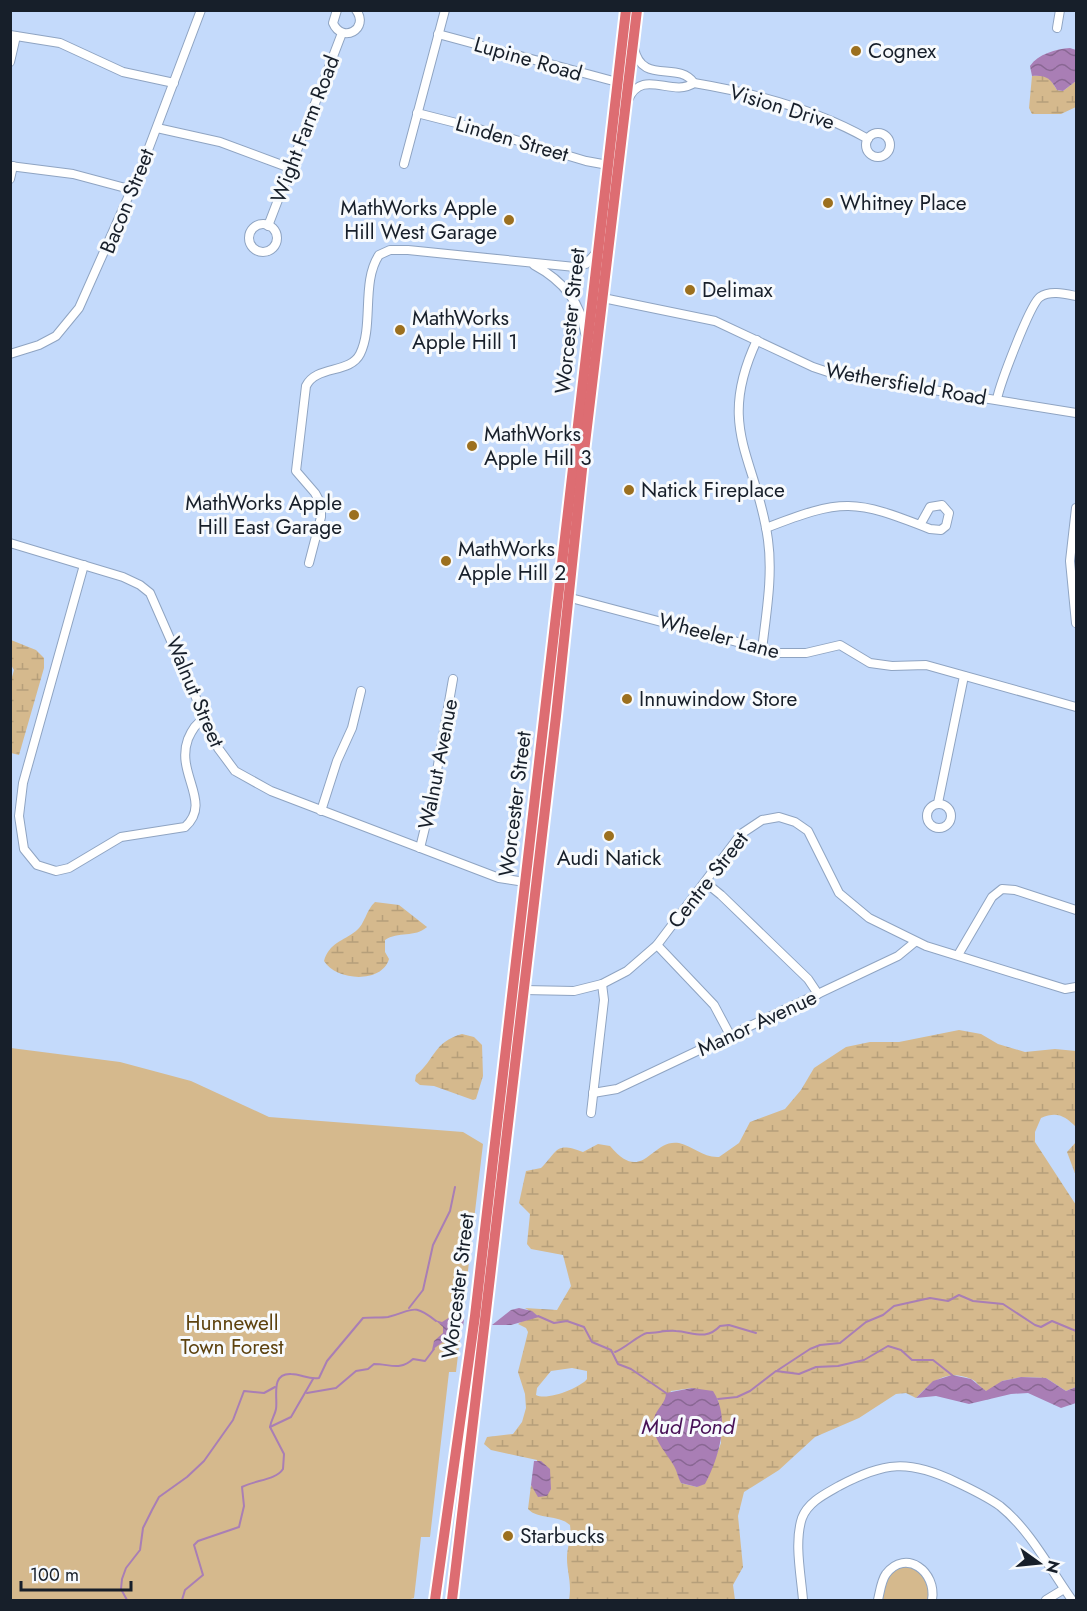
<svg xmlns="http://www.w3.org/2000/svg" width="1087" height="1611" font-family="Jost,sans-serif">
  <defs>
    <pattern id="wetland-marsh" width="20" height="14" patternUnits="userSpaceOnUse" patternTransform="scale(1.5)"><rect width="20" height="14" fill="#d5b98d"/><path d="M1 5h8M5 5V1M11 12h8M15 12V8" fill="none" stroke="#b69f7a"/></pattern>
    <pattern id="water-waves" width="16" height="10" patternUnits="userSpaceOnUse" patternTransform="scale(1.5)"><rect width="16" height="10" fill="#a97eb5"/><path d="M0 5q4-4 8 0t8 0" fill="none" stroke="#896793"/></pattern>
  </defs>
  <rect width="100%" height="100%" fill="#c4dafb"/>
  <!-- wetland -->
  <g fill="url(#wetland-marsh)" fill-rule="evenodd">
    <path d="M1044,75L1050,79L1057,90L1063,91L1076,81V107L1061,114H1032L1029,108L1032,76Z"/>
    <path d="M11,640L36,650L44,658V668L19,755L11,753L10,684L14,670L11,665Z"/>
    <path d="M375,902L399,905L427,927C415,938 398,931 385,940V952L389,959C382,984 336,981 324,961C329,943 343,941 356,931C365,924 366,910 375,902Z"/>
    <path d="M959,1030L981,1034L998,1044L1025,1052L1055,1049L1076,1051V1127C1065,1116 1057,1111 1041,1118L1035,1132V1142L1076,1205V1387L1066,1391L1046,1378L1021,1377L1002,1381L992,1390L986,1391C980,1388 977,1381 971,1379C947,1369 932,1381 916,1398L906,1393L896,1394L859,1418L815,1437L779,1470L744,1492L738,1516L743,1567L733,1585L735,1600H569C572,1582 567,1573 567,1558C567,1546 572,1538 570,1525C558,1514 538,1520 528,1509L531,1485L537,1492V1460L491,1450L484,1444L487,1437L513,1434L522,1422L526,1408L525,1394L518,1372L528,1332L526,1328L518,1324L527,1318L538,1316L525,1308L557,1310L571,1286L563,1255L531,1249L527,1244L530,1214L519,1203L526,1171L541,1168C558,1151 555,1141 583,1152L598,1144L610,1146C643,1186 651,1138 679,1143C693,1146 703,1158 719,1157L739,1143L750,1122L785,1109L801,1090L814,1068L846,1047L870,1042H899ZM572,1368L587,1371V1379C580,1388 547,1401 536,1395L537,1388L551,1371ZM692,1388L718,1399L721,1443L707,1479L697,1487L681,1483L676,1468L656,1435L653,1424L671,1391Z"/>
    <path d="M462,1034L474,1037L482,1045L483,1076L476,1099L473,1100L434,1086L420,1085L415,1081L416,1075C435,1060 433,1042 462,1034Z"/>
    <path d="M1076,1142V1194V1176L1067,1152Z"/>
  </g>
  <!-- park -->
  <g fill="#d5b98d">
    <path d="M11,1048L120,1062L191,1081L269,1117L463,1132L483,1144L456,1372H449L430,1537H421L414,1598L407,1600H11Z"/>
    <path d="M902,1565L925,1570L932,1600H878L884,1577Z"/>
  </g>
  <!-- water -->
  <g fill="url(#water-waves)">
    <path d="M1070,48L1076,50V81L1063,91L1057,90C1050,78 1046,75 1032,76L1030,66C1038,54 1056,49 1070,48Z"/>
    <path d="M519,1308L532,1311L539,1317L511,1325H492L511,1310Z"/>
    <path d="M450,1317L464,1319L463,1327L456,1328L448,1338L432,1350L434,1341L443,1333V1327L435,1320L442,1322Z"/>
    <path d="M952,1375L971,1379L986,1391L1002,1381L1021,1377L1046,1378L1066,1391L1076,1387V1403L1061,1408L1028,1393L1011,1394L969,1404L936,1396L916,1398L933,1381Z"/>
    <path d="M692,1388L713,1391C731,1418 719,1458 705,1484L697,1487L681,1483C678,1478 677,1471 674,1466C666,1452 649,1435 654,1418C657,1408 666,1403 666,1393Z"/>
    <path d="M534,1461H541L550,1469L551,1489L547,1496L538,1497L531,1485Z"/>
  </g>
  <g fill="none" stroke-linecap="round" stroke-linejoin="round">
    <!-- stream -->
    <g stroke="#a97eb5" stroke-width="2">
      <path d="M409,1308L423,1290L433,1245L450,1211L455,1187"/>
      <path d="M538,1316L554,1323L567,1321L584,1327L592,1342L611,1350L618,1364L631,1369L666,1393"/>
      <path d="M615,1352C624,1349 640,1334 647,1333C656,1333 667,1330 676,1331C693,1332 706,1341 720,1326L729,1325L756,1333"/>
      <path d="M778,1370L810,1349L820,1345L840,1343L866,1322L883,1315L894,1306L930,1298L948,1301L959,1295L973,1301L1003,1304L1035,1325L1041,1327L1052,1321L1076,1331"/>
      <path d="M307,1393L336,1388L356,1371L368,1369L374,1364C390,1364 400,1371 413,1359L425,1361L434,1349"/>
      <path d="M718,1399L737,1397L750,1391L776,1371L799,1374L816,1367L838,1366L864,1360L888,1346L901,1350L912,1360H933L952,1375"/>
      <path d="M270,1427L291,1417L313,1379"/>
      <path d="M127,1600L121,1589L122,1579L126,1568L140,1550L143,1528L152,1510L159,1497L187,1477L204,1461L233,1420L244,1391L264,1393L275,1387"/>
      <path d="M182,1600L185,1590L203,1575L194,1545L198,1541L239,1527L244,1506L242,1487C255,1480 276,1480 283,1469L284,1454L270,1427C271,1420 275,1415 276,1409C278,1398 270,1373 291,1374C301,1374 309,1380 319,1378L327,1361L363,1318C371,1317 380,1318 388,1317C413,1311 412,1302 436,1321"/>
    </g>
    <!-- minor casing -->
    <g stroke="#8fa4c2" stroke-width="10">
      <g id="minor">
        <path d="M337,10L333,23C342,44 370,29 356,10"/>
        <path d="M1057,28L1060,10"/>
        <path d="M438,34L617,82"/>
        <path d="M10,35L60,43L123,72L174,83"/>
        <path d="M634,48C642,86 678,60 694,83"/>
        <path d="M10,62L16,36"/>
        <path d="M628,100C642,67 672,98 694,83C754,93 815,109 868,139"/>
        <path d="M417,113L472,127L586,161L608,165"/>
        <path d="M157,128L220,142L290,168"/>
        <circle cx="878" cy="145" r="12"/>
        <path d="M404,164L445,10"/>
        <path d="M10,166L73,174L133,190"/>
        <path d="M10,179L13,166"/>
        <circle cx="263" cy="238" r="14"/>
        <path d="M268,226L342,33"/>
        <path d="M534,265C562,280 581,301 585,333"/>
        <path d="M603,298L715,321L813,367L834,374L1076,413"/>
        <path d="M757,340C715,429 757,458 768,540C773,576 766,614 762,650"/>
        <path d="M10,354L39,345L56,336L79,308L142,166L201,10"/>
        <path d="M997,399C1000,384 1030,304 1040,297C1050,290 1066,294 1076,296"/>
        <path d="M1076,508L1070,561L1076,623"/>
        <path d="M766,528C843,498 854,499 930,529L941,530L946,526L949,513L942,505L930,507L920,525"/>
        <path d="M10,543L123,577L140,585L150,593L218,748L235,771L271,791L499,878L525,882"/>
        <path d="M309,563L321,517V504L315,493L296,471L306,386C316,365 350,374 360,354C374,326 361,282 379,255L390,250H408L575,267L586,264L596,253"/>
        <path d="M84,565L23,783L19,816L24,849L37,865L56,871L69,868L121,837L185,827C213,802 175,774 188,739C192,730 196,723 205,718"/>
        <path d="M567,597L779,653H806L840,645L870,663L892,666L926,665L1076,707"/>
        <path d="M938,803L964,676"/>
        <circle cx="939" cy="816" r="12"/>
        <path d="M321,811L337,761L352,728L361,691"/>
        <path d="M420,848L432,799L453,679"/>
        <path d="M705,882L721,895L808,979L818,994"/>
        <path d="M657,945L714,1005L730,1035"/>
        <path d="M958,955L992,897L1002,889L1015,890L1076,910"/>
        <path d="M524,990L574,991L602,984L627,971L657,945L741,834L762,820L779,817L795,822L808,831L839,893L869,918L926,946L1065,989L1076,987"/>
        <path d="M593,1093L617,1089L898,956L915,942"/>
        <path d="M591,1113L604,1000L602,984"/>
        <path d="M803,1600C801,1575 794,1542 802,1518C808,1502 825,1494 839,1486C885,1462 908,1459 956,1482C971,1489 986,1496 1000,1506C1030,1530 1050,1569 1072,1600"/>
        <path d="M878,1600C880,1592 881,1581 886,1574C906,1548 937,1572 932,1600"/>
        <path d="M1046,1600L1064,1589"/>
      </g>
    </g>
    <!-- highway casing -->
    <g stroke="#fff" stroke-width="14">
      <g id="highway">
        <path d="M435,1600L475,1316L626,10"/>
        <path d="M452,1600L556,716L583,460L637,10"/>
      </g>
    </g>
    <!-- minor -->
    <use href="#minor" stroke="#fff" stroke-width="8"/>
    <!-- highway -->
    <use href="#highway" stroke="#dd6d72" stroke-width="10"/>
  </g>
  <!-- markers -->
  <g fill="#9c701f" stroke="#f7fafd" stroke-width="2">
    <circle cx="856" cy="51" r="6"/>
    <circle cx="828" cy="203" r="6"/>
    <circle cx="509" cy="220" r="6"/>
    <circle cx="690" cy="290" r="6"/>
    <circle cx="400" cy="330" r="6"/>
    <circle cx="472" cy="446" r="6"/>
    <circle cx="629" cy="490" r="6"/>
    <circle cx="354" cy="515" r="6"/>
    <circle cx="446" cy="561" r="6"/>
    <circle cx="627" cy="699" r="6"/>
    <circle cx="609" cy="836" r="6"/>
    <circle cx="508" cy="1536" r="6"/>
  </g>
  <g text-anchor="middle" stroke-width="6" stroke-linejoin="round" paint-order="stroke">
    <!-- poi labels -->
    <g font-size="21" fill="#171f2a" stroke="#f7fafd" text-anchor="start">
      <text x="868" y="58">Cognex</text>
      <text x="840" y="210">Whitney Place</text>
      <text x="497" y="215" text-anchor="end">MathWorks Apple<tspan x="497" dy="24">Hill West Garage</tspan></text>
      <text x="702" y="297">Delimax</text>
      <text x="412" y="325">MathWorks<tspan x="412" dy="24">Apple Hill 1</tspan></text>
      <text x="484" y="441">MathWorks<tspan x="484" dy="24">Apple Hill 3</tspan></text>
      <text x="641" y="497">Natick Fireplace</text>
      <text x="342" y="510" text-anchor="end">MathWorks Apple<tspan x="342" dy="24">Hill East Garage</tspan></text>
      <text x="458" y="556">MathWorks<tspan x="458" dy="24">Apple Hill 2</tspan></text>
      <text x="639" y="706">Innuwindow Store</text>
      <text x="609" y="865" text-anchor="middle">Audi Natick</text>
      <text x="520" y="1543">Starbucks</text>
    </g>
    <!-- street labels -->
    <g font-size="21" fill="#171f2a" stroke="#f7fafd">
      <text transform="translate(528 59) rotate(16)" y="7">Lupine Road</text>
      <text transform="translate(782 107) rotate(17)" y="7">Vision Drive</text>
      <text transform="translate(305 129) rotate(-69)" y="7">Wight Farm Road</text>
      <text transform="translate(512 139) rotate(16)" y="7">Linden Street</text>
      <text transform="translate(127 201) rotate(-68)" y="7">Bacon Street</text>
      <text transform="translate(570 321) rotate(-84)" y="7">Worcester Street</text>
      <text transform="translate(906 384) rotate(10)" y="7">Wethersfield Road</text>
      <text transform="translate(719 636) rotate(15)" y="7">Wheeler Lane</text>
      <text transform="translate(195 692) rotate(67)" y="7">Walnut Street</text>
      <text transform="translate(438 764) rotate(-79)" y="7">Walnut Avenue</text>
      <text transform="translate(515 804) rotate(-83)" y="7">Worcester Street</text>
      <text transform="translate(708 880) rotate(-52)" y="7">Centre Street</text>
      <text transform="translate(757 1023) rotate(-25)" y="7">Manor Avenue</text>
      <text transform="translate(458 1286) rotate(-83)" y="7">Worcester Street</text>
    </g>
    <!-- park labels -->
    <g font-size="21" fill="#5d420f" stroke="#f7fafd">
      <text x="232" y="1330">Hunnewell<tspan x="232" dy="24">Town Forest</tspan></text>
    </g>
    <!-- water labels -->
    <g font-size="22" font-style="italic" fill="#491257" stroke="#f7fafd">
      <text x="688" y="1434">Mud Pond</text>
    </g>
  </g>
  <!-- border -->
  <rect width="1087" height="1611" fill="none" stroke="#171f2a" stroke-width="24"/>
  <!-- north arrow -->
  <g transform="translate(1039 1563) rotate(105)" stroke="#f7fafd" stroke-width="4.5" paint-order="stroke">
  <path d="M0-4.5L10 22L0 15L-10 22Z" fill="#171f2a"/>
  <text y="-9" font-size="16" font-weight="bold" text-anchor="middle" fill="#171f2a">N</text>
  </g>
  <!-- scale -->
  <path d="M21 1581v9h110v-9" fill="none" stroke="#171f2a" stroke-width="3"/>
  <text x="30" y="1581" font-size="18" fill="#171f2a" stroke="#f7fafd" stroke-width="4.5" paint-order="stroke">100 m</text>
</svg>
